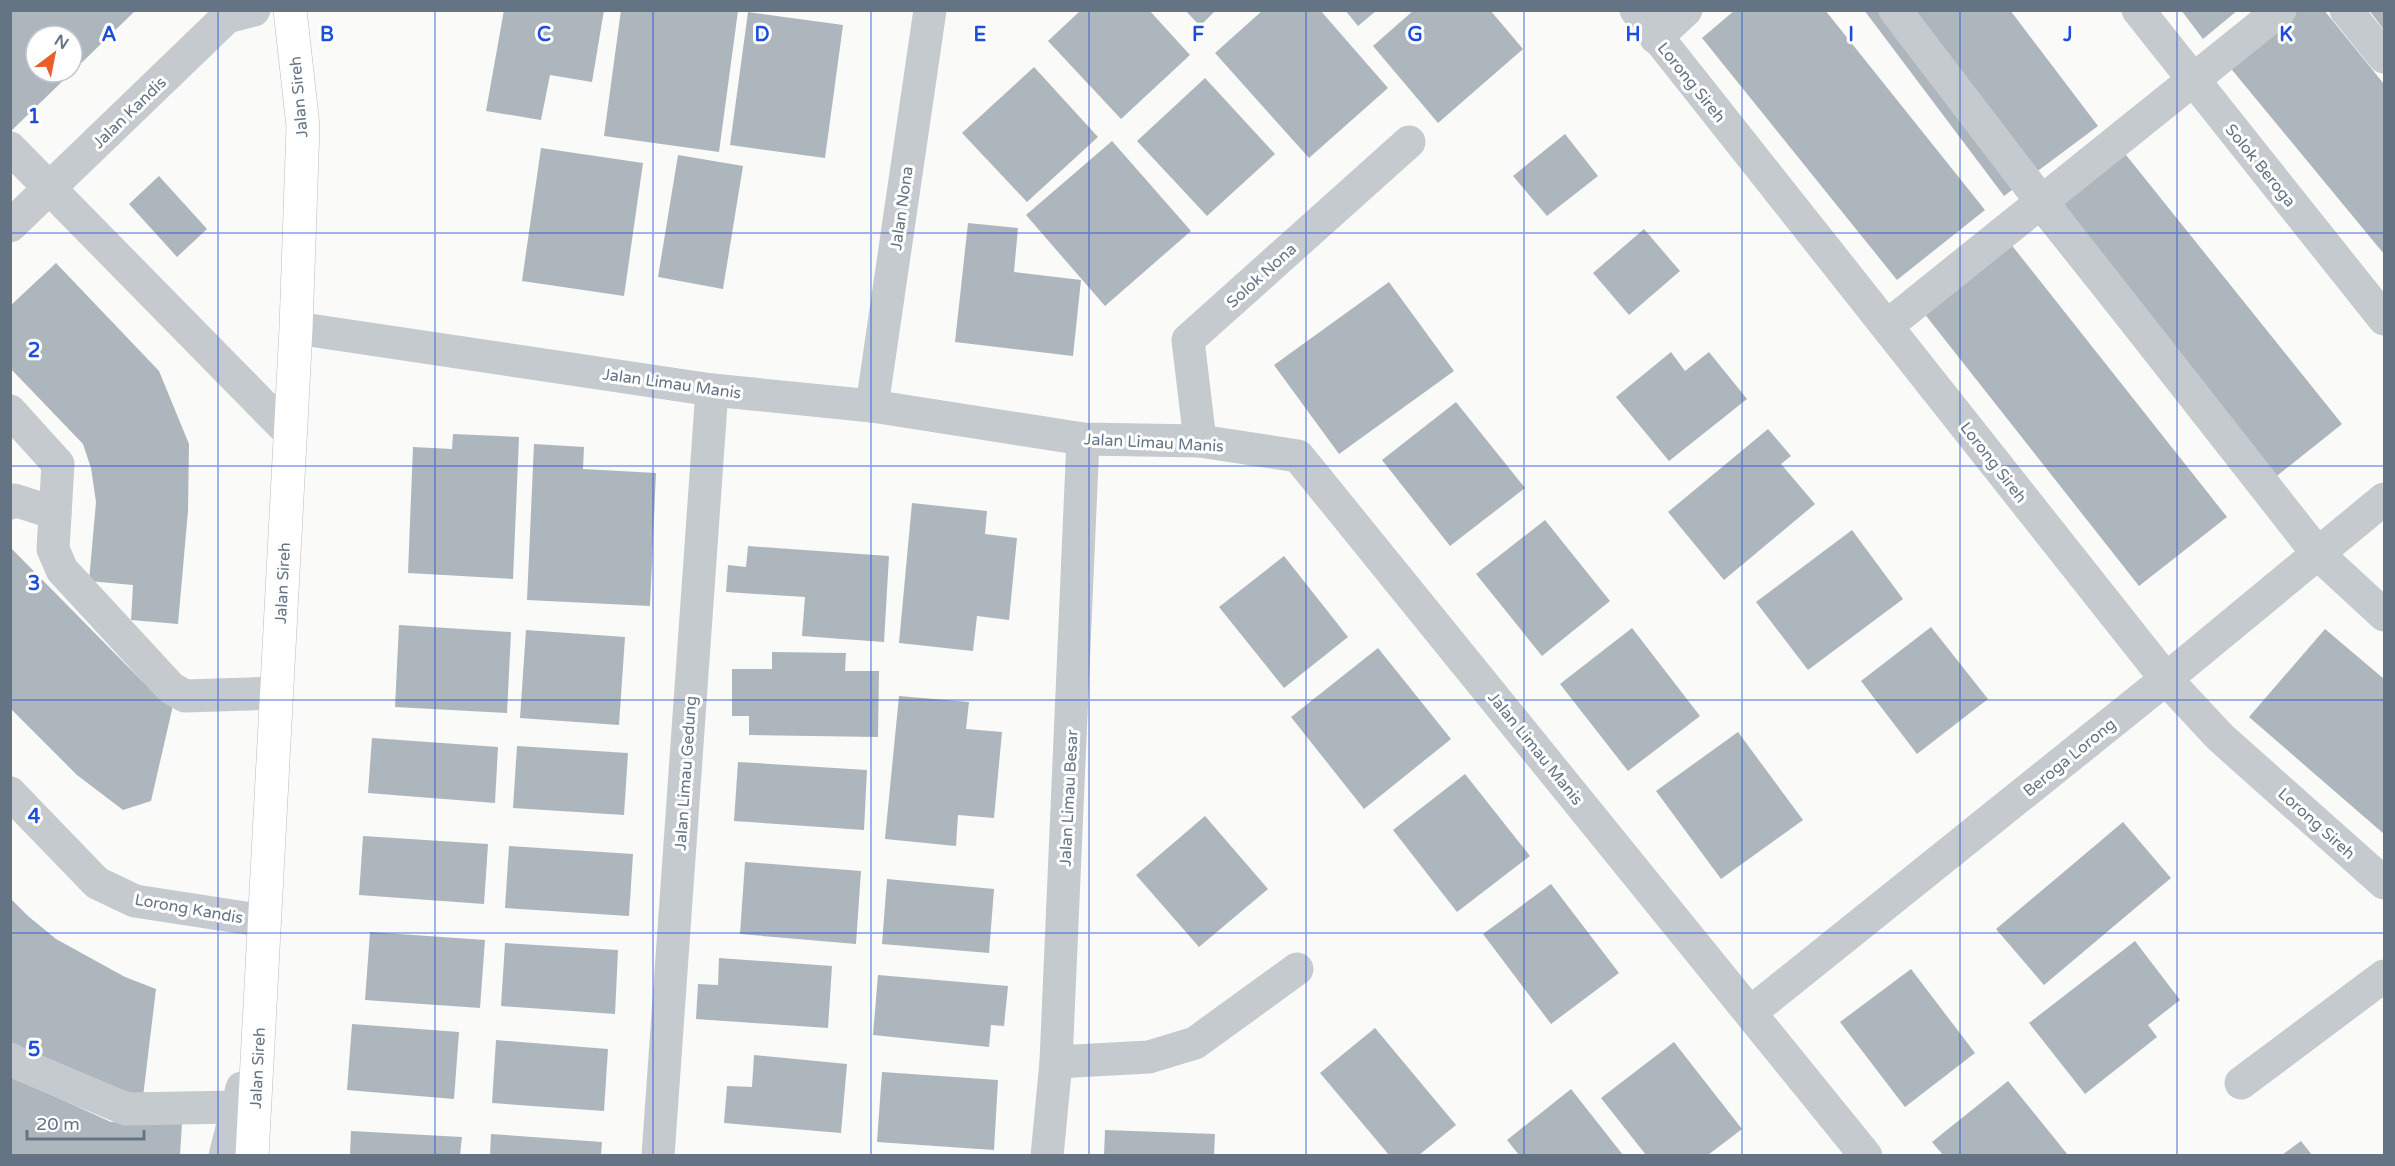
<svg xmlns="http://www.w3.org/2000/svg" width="2395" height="1166" font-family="'Varela Round',sans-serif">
  <rect width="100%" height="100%" fill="#fafaf8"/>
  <!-- building -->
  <g fill="#aeb6bd">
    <path d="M10,10H136L72,72V36H36V72H72L10,132Z"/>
    <path d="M504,10H604L592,82L550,75L541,120L486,111Z"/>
    <path d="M621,10L738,11L719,152L604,136Z"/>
    <path d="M1081,10H1149L1190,55L1121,119L1048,41Z"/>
    <path d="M1185,10H1216L1200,26Z"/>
    <path d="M1263,10H1320L1388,88L1309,158L1215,53Z"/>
    <path d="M1345,10H1377L1358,26Z"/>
    <path d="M1414,10H1490L1523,49L1438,123L1373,46Z"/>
    <path d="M1735,10H1825L1985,210L1897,280L1702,38Z"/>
    <path d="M1864,10H2010L2098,126L2004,196Z"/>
    <path d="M2181,10H2238L2203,39Z"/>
    <path d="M2295,10H2324L2384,84V254L2228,65Z"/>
    <path d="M2369,10H2384V30Z"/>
    <path d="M748,12L843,25L825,158L730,145Z"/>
    <path d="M1034,67L1098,137L1027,202L962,133Z"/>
    <path d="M1205,78L1275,154L1207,216L1137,141Z"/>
    <path d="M1565,134L1598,176L1547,216L1513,176Z"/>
    <path d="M1112,141L1191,231L1105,306L1026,215Z"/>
    <path d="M541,148L643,163L624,296L522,281Z"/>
    <path d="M2122,150L2342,424L2253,495L2034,220Z"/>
    <path d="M678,155L743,166L723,289L658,277Z"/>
    <path d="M159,176L207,229L177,257L129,204Z"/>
    <path d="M968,223L1018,228L1014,272L1081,280L1073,356L955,342Z"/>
    <path d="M1644,229L1680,271L1629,315L1593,273Z"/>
    <path d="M2010,243L2227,517L2139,586L1923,312Z"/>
    <path d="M56,263L159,371L189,444L188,511L178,624L131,620L133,585L89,581L96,502L91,468L83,444L10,368V306Z"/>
    <path d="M1389,282L1454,371L1339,454L1274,365Z"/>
    <path d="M1671,352L1685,371L1709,352L1747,399L1669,461L1616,397Z"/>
    <path d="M1456,402L1525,488L1450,546L1382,460Z"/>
    <path d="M1768,429L1791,456L1781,464L1815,504L1724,580L1668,512Z"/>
    <path d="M453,434L519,437L513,579L408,573L413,447L452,449Z"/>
    <path d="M534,444L584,447L583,469L656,473L650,606L527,600Z"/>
    <path d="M912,503L987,511L985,534L1017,538L1009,620L977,616L973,651L899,643Z"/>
    <path d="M1545,520L1610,601L1542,656L1476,574Z"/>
    <path d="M1852,530L1903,599L1808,670L1756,602Z"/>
    <path d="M748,546L889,556L884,642L802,636L805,597L726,592L728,565L746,567Z"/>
    <path d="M10,547L142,681L174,701L151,801L123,810L77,775L10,708Z"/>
    <path d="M1284,556L1348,637L1284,688L1219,607Z"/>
    <path d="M399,625L511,632L507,713L395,707Z"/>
    <path d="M1931,627L1988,699L1917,754L1861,681Z"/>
    <path d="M1632,628L1700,716L1628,771L1560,684Z"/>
    <path d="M2325,629L2384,679V834L2249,717Z"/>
    <path d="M526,630L625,637L619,725L520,718Z"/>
    <path d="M1378,648L1451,739L1364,809L1291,717Z"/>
    <path d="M772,652L846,653L845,671H879L878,737L749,735V716H732V669H772Z"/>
    <path d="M899,696L969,702L966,729L1002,732L994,818L958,815L956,846L885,839Z"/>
    <path d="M1738,732L1803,820L1721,879L1656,791Z"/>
    <path d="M372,738L498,747L495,803L368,793Z"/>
    <path d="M517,746L628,753L624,815L513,808Z"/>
    <path d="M738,762L867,770L864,830L734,821Z"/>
    <path d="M1465,774L1530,856L1457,912L1393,830Z"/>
    <path d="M1205,816L1268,889L1199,947L1136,875Z"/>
    <path d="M2123,822L2171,878L2044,985L1996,929Z"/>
    <path d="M363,836L488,844L484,904L359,895Z"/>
    <path d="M509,846L633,854L629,916L505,908Z"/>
    <path d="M745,862L861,871L856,944L740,934Z"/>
    <path d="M887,879L994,889L989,953L882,944Z"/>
    <path d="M1551,884L1619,973L1551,1024L1483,934Z"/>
    <path d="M10,898L28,916L56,939L125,977L156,989L143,1097L78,1075L10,1042Z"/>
    <path d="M370,932L485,940L480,1008L365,1000Z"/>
    <path d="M2135,941L2180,1000L2148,1025L2157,1037L2085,1094L2029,1023Z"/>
    <path d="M505,943L618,950L615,1014L501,1006Z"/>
    <path d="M719,958L832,966L828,1028L696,1019L698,984L718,985Z"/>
    <path d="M1911,969L1975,1053L1905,1107L1840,1022Z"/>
    <path d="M878,975L1008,986L1004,1026L991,1025L989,1047L873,1035Z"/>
    <path d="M352,1024L459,1032L454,1099L347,1090Z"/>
    <path d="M1375,1028L1456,1125L1419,1155H1389L1320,1073Z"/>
    <path d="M496,1040L608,1049L604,1111L492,1103Z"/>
    <path d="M1674,1042L1742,1129L1708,1155H1646L1601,1098Z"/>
    <path d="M754,1055L847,1064L841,1133L724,1123L727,1086L752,1087Z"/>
    <path d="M882,1072L998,1080L994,1150L877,1142Z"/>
    <path d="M10,1076L111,1122L182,1123L180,1155H10Z"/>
    <path d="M2008,1081L2068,1155H1943L1932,1142Z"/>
    <path d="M1571,1089L1623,1155H1519L1507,1140Z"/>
    <path d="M1105,1130L1215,1134L1214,1155H1104Z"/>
    <path d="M351,1131L462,1137L460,1155H350Z"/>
    <path d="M491,1134L602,1142L601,1155H490Z"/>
    <path d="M2301,1141L2312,1155H2282Z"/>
  </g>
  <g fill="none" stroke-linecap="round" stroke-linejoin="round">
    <!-- highway casing -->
    <g stroke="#b8bcc0" stroke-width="34">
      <path id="highway" d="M252,1156L296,328L303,126L290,10"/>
    </g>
    <!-- minor -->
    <g stroke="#c5cace" stroke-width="33">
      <path d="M1636,10L2166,679L2220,737L2384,883"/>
      <path d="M1895,10L2041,201L2318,554L2384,615"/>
      <path d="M2138,10L2384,319"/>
      <path d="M2346,10L2384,57"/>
      <path d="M1656,38L1686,10"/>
      <path d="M10,148L291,434"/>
      <path d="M10,226L227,17L254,10"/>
      <path d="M1887,326L2280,10"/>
      <path d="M296,328L712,390L872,406L1083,439L1200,441L1298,456L1866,1156"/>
      <path d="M872,406L930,10"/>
      <path d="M10,411L58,464L53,549L62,570L171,688L185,696L276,693"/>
      <path d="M1200,441L1188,340L1409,142"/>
      <path d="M10,503L14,500L55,513"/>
      <path d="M10,793L97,883L135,901L265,921"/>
      <path d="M1751,1012L2166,679L2384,499"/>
      <path d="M10,1059L15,1062L126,1109L236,1107"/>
      <path d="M1056,1062L1149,1057L1195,1043L1297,969"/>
      <path d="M2241,1083L2384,976"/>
      <path d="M225,1156L242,1088"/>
      <path d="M658,1156L712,390"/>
      <path d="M1047,1156L1056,1062L1083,439"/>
    </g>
    <!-- highway -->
    <use href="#highway" stroke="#fff" stroke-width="33"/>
  </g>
  <!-- grid -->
  <path fill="none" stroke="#1d4ed8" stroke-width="1.5" stroke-opacity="0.55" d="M218,10V1156M435,10V1156M653,10V1156M871,10V1156M1089,10V1156M1306,10V1156M1524,10V1156M1742,10V1156M1960,10V1156M2177,10V1156M10,233H2384M10,466H2384M10,700H2384M10,933H2384"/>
  <g text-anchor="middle" stroke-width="6" stroke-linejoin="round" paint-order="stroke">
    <!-- street labels -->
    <g font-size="16" fill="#647484" stroke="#fff">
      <text transform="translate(1692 82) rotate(51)" y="6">Lorong Sireh</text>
      <text transform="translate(298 97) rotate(-95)" y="6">Jalan Sireh</text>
      <text transform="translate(129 112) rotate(-44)" y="6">Jalan Kandis</text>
      <text transform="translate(2261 165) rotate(51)" y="6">Solok Beroga</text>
      <text transform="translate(901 208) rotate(-82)" y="6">Jalan Nona</text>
      <text transform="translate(1261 275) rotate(-42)" y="6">Solok Nona</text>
      <text transform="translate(672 383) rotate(8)" y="6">Jalan Limau Manis</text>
      <text transform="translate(1154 442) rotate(3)" y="6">Jalan Limau Manis</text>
      <text transform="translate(1994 462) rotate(52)" y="6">Lorong Sireh</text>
      <text transform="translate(282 583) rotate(-87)" y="6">Jalan Sireh</text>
      <text transform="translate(1536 748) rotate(51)" y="6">Jalan Limau Manis</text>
      <text transform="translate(2069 757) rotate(-39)" y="6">Beroga Lorong</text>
      <text transform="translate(685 773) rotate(-86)" y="6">Jalan Limau Gedung</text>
      <text transform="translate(1068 798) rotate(-87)" y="6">Jalan Limau Besar</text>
      <text transform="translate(2317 823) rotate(42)" y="6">Lorong Sireh</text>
      <text transform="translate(189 908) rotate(10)" y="6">Lorong Kandis</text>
      <text transform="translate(257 1068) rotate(-87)" y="6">Jalan Sireh</text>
    </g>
  </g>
  <g font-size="20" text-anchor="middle" font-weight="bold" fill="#1d4ed8" stroke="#fff" stroke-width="6" stroke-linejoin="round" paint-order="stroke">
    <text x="109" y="41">A</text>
    <text x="327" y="41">B</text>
    <text x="544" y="41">C</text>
    <text x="762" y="41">D</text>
    <text x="980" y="41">E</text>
    <text x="1198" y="41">F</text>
    <text x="1415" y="41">G</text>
    <text x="1633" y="41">H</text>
    <text x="1851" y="41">I</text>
    <text x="2068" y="41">J</text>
    <text x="2286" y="41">K</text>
    <text x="34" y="123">1</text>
    <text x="34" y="357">2</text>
    <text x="34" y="590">3</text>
    <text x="34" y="823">4</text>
    <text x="34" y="1056">5</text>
  </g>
  <!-- border -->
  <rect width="2395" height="1166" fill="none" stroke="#647484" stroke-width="24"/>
  <!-- north arrow -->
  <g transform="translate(54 54) rotate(32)"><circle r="28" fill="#ffffff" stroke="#c1c7ce" stroke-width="1.5"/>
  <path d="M0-4.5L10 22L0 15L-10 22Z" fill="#e95e29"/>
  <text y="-9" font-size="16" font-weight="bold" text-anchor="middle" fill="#647484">N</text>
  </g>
  <!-- scale -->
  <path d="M27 1130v9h117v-9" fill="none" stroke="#647484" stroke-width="3"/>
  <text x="36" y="1130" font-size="18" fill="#647484" stroke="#ffffff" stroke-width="4.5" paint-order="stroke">20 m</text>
</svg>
